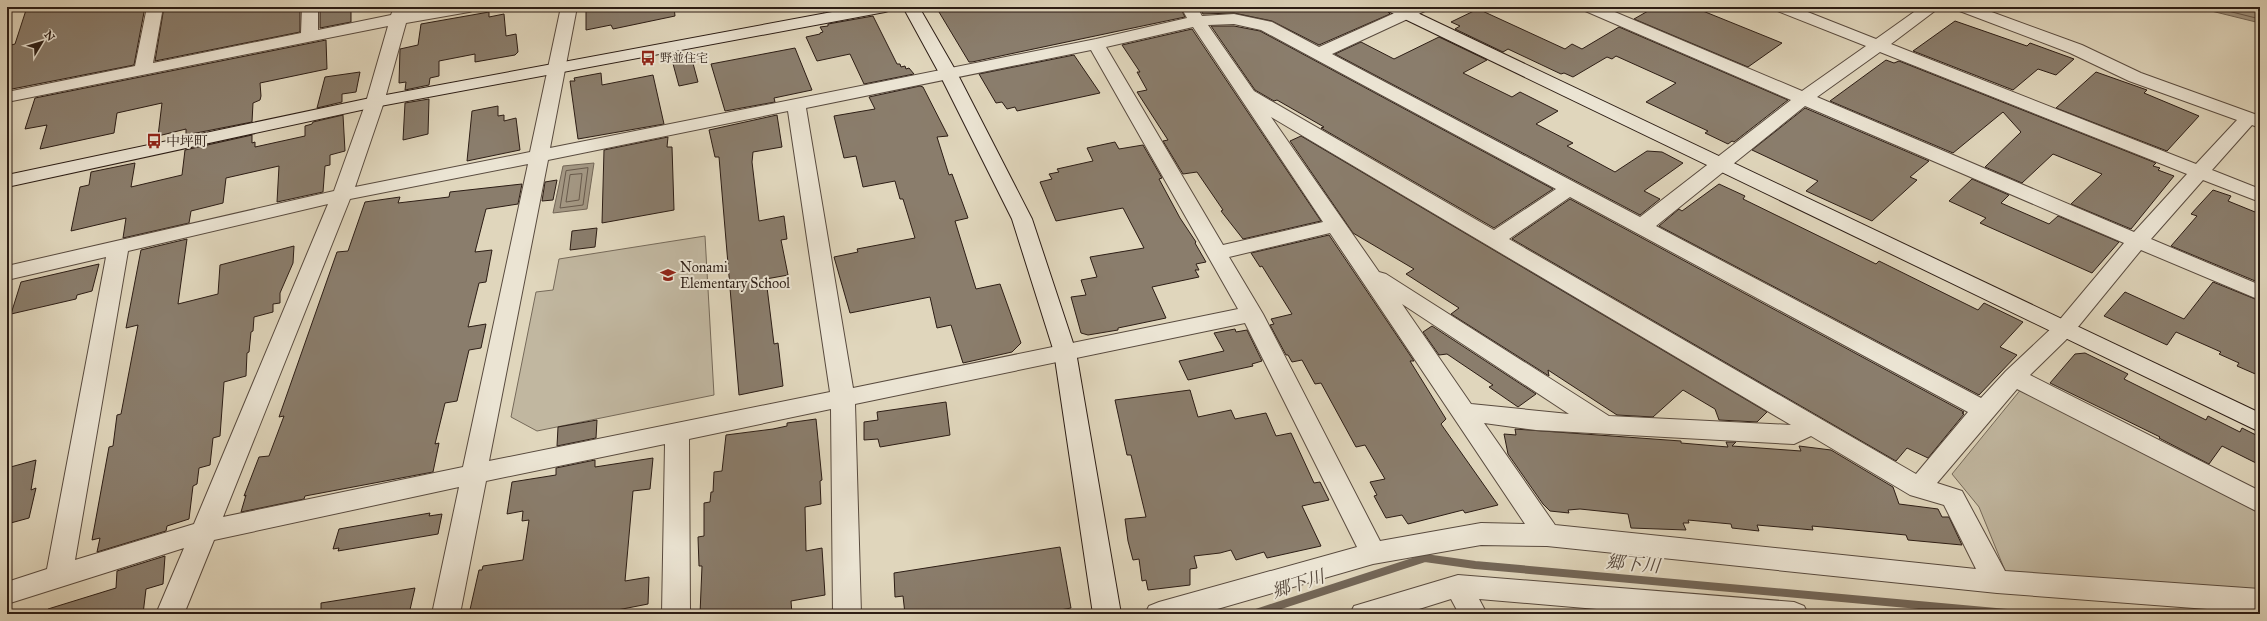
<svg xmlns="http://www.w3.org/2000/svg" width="2267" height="621" font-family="'IM FELL Great Primer','Noto Serif JP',serif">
  <rect width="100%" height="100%" fill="#e0d6bc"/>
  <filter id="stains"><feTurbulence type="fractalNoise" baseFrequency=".005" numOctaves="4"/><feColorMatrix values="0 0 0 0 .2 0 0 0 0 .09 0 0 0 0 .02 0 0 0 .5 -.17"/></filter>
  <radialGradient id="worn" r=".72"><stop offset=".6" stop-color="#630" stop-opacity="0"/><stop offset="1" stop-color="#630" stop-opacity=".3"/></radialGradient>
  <!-- green -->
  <g fill="#c1b7a0" stroke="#766a5a">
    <path d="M705,236L714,395L537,431L511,417L536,292L553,290L559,259Z"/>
    <path d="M2022,388L2260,511V591L2006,573L1979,507L1952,474Z"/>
  </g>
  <!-- water -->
  <g fill="#a39783" stroke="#736657">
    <path d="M2195,7H2260V23Z"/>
    <path d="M594,163L587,209L553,213L563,166Z"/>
  </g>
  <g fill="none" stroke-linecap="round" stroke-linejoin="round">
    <!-- shore -->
    <g stroke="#685a4c" stroke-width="1">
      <path d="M2212,7L2260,19"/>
      <path d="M588,168L583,205L560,208L566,171Z"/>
      <path d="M582,174L579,200L566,202L570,175Z"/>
    </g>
    <!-- stream -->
    <path stroke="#736657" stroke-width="8" d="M1253,614L1425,558L1475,565L2018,614"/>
  </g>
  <!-- building -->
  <g fill="#8a7d6c" stroke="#2c1d15">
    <path d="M27,7H145L134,65L7,90V46L15,44Z"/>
    <path d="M164,7H300V32L155,61Z"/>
    <path d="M320,7H351V22L320,28Z"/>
    <path d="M586,7H674L675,16L613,29L611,25L586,30Z"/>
    <path d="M820,7H851L823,12Z"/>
    <path d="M936,7H1180L1185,17L972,62H969Z"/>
    <path d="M1199,7H1383L1390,14L1319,45L1272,21L1234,13L1203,14Z"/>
    <path d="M1655,7H1693L1782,43L1748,67L1634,19Z"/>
    <path d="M1478,9L1565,49L1572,44L1582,49L1619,27L1788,100L1734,142L1732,141L1728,144L1705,133L1708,131L1646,102L1676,83L1616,56L1612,59L1607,57L1573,77L1564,73L1561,74L1508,49L1503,52L1455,29L1460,26L1451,22Z"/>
    <path d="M489,12V17L504,14L506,36L516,34L518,52L515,55L475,62V54L439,61V76L430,78L429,85L405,90L406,82L399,83L400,49L418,45L421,24Z"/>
    <path d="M873,16L897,64H900L901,67L905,66L906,69L909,68L914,74L864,84L850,54L817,61L806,37L820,34V33L823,32L820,27L828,26V24Z"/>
    <path d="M1955,21L2027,46L2030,43L2074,59L2056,75L2038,69L2013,90L1913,51Z"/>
    <path d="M1211,26H1234L1260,31L1553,189L1494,228L1321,128L1324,127L1277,100L1274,101L1255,90Z"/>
    <path d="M1192,29L1249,114L1321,221L1243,239L1221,211L1223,210L1197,172L1183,174L1163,141L1168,140L1137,92L1147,90L1137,72H1140L1122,45Z"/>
    <path d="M1439,37L1487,60L1463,73L1512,97L1520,92L1558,111L1536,124L1573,143L1567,146L1615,172L1647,151L1662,152L1683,163L1644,191L1660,199L1640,215L1335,54L1361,42L1394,59Z"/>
    <path d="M326,40L327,69L260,83L261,96L260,100L253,103L252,122L186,135V129L158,136L162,103L117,113L114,133L40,149L47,125L25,129L35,98Z"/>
    <path d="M795,48L812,90L774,98L775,102L725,111L711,64Z"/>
    <path d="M1074,55L1100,93L1017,111L1015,107L1007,109L1002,102L996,103L979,74Z"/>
    <path d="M691,56L698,82L679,86L672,60Z"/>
    <path d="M1886,60L1894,63L1899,61L2156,163L2153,166L2160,168L2158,170L2174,176L2131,229L2071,204L2102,174L2053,154L2022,183L1985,167L2021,132L2003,112L1953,153L1830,101Z"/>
    <path d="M360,72L356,92L342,94V102L317,108L325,77Z"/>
    <path d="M2096,72L2147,90L2144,93L2199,116L2167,151L2056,108Z"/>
    <path d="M601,73L602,85L653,75L664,124L578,139L570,81H575L574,78Z"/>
    <path d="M920,86L923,87L948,136L937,137L949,175L952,174L968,218L955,221L976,289L1000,284L1021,343L1012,352L963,363L951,325L937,328L930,297L850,313L834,257L858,252L857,249L915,238L903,199H900L895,181L863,187L856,156L844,158L834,116L875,109L869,97Z"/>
    <path d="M429,99L428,134L403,140L405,103Z"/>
    <path d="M498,106V116L504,115V121L516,118L520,150L467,161L472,111Z"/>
    <path d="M1805,108L1929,161L1910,177L1917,180L1872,221L1806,191L1818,181L1752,150Z"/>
    <path d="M343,115L345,151L330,155V165L325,166L323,192L277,202L279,166L226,178L223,203L191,211L189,223L123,238L126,218L71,231L80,187L89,185L91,172L135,163L131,187L182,175L185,150L252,135V143L255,142V147L305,136V126L312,124L313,122Z"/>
    <path d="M777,115L782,147L753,152L752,162L759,221L784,216L787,239L781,240L788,275L766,279L774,344L778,343L783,386L739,395L719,157H715L709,130Z"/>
    <path d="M1301,136L1767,412L1757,422L1719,420L1715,409L1683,390L1653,417L1617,415L1548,370L1549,376L1451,314L1459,308L1406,274L1414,269L1353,233L1290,141Z"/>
    <path d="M668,137L667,147H672L674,210L602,223L604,150Z"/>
    <path d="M1115,142L1119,149L1143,145L1162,178L1159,179L1180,218L1196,242L1195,243L1206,262L1196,264L1199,270H1195L1199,277L1152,287L1166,318L1118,328V330L1088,335L1081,333L1071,297L1086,295L1081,280L1097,277L1090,257L1144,248L1123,208L1056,221L1040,182L1052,179L1049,174L1059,172L1057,169L1093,161L1087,148Z"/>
    <path d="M1972,179L2009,195L2001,203L2049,224L2058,216L2119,242L2092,273L1980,223L1986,218L1949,201Z"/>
    <path d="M557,180L553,200L542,201L545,182Z"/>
    <path d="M522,184L518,204L486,209L475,252L492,250L486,282L479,283L468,327L486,324L481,348L469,350L457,401L445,403L435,444L439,443L433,472L305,496L304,499L241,512L246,495L244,496L259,457L269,456L284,416L279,417L337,252L348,251L365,202L400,197L398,203L449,197L450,192Z"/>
    <path d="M1719,184L1745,196L1743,199L1876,264L1879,261L1978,310L1984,303L2023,322L2000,347L2017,355L1979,395L1659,226L1679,209L1682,211Z"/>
    <path d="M2213,190L2231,196L2228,201L2260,214V283L2171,246L2197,216L2191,214Z"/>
    <path d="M1570,199L1964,412L1962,413L1964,414L1928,458L1907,448L1896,461L1512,239Z"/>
    <path d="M597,228L595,247L570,250L572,231Z"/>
    <path d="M1329,235L1414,361H1410L1446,419L1441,424L1498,505L1465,513L1463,510L1408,524L1402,515L1386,518L1374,496L1377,495L1370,482L1385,479L1365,445L1356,447L1321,383L1315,384L1302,360L1292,362L1288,355H1286L1270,325L1274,324L1271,319L1292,314L1262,266L1260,267L1251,253Z"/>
    <path d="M187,239L178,304L218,294L220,265L294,246L293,263L280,293V303L273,304V312L254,317L253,331L251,332L249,352L247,353L246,376L224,382L220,436L213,438L210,465L199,468L197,484L193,486L189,519L167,526L166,531L97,552L100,538L92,540L109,447L113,446L117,415L121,414L138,325L126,328L141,250Z"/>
    <path d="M99,264L92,291L77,295L76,299L11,314L21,282Z"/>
    <path d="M2213,282L2260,301V376L2237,366L2239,363L2219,354L2221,352L2176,332L2167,345L2104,316L2125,292L2184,319Z"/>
    <path d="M1432,326L1536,394L1518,407L1489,387L1493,385L1447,354L1439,355L1423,332Z"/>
    <path d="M1235,329L1236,332L1247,330L1262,361L1252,364L1253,366L1188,380L1179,361L1224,351L1214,333Z"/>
    <path d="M2085,353L2128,374L2124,379L2206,420L2208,416L2240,432L2242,428L2260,437V465L2222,446L2209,464L2159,438L2160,437L2050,383L2075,354Z"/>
    <path d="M1190,390L1198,417L1231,410L1235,419L1266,413L1276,436L1291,433L1314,483L1320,482L1329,500L1302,506L1321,546L1267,558L1264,552L1236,560L1231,550L1220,553L1194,556L1197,568L1190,569V585L1148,590L1146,580L1142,581L1139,559L1133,560L1128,541L1125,519L1146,517L1131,455H1127L1115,400Z"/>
    <path d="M946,402L950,435L880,447L878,439L864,440V422L878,420L877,412Z"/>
    <path d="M816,419L822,480L820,481L821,504L805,507L806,551L822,548L825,595L791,601L792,614H700L702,566H699L698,537L704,536V503L710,502L711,492H713L714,472L722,471L726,435L773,429L787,426V423Z"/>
    <path d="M597,420L596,438L557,446L558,427Z"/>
    <path d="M1515,429L1681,441V443L1728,447L1726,442H1736L1732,446L1801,451L1799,446L1831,450L1893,487L1899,504L1938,509L1942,517H1949L1962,545L1908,540L1906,535L1812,526L1813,530L1757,525L1759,531L1732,528L1731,524L1688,520L1689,523H1683L1686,530L1631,528L1628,514L1580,509L1568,510L1569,513L1550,511L1543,504L1508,454L1504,434L1516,435Z"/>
    <path d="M653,458L650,489L633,491L625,581L649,577L648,604L602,613V611L585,614H469L479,570H482L483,566L523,560L529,520L522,521L523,511L507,514L512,482L556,475V468L595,460V467Z"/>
    <path d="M36,460L31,490L36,488L29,518L7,524V468Z"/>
    <path d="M430,513L429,516L442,514L438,534L338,551L339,548L333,549L339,529Z"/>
    <path d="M1060,547L1071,608L1049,612V614H905L903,596L895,597L894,573Z"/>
    <path d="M165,556L163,584L146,589L143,614H49L48,609L116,588L117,571Z"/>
    <path d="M415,588L409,614H321V603Z"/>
  </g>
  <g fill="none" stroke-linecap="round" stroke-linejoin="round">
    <!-- street casing -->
    <g stroke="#594b3f" stroke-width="2">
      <g id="street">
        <path d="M147,7H163L153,63L301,33L302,7H318V30L391,15L394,7H410L409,12L440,7H477L475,10L469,12L406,23L384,102L355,187L530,152L561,7H577L550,148L1096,39L1187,18L1181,7H1197L1202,16L1234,14L1272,22L1319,47L1408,7H1429L1427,10L1332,54L1640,217L1791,100L1583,10L1581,7H1603L1802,91L1866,46L1775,10L1773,7H1795L1876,39L1921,7H1940L1891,44L2196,164L2237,120L2129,81L2070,53L1957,10L1955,7H1978L2082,45L2141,73L2260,116V128L2252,125L2212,170L2260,189V202L2203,180L2151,239L2260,285V300L2141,250L2073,333L2030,375L2260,491V513L2017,389L1937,483L1962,491L2005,571L2260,589V613L1997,593L1547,546L1481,545L1373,564L1200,614H1145L1149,606L1159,602L1357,547L1245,323L855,404L861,614H833L831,409L689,439L690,614H662L665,444L486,481L460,614H432L459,487L214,540L184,614H156L184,548L7,604V582L47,569L106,257L7,280V266L334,191L366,102L388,26L7,102V92L135,66ZM1234,24L1261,30L1556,189L1494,230L1254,91L1208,25ZM1193,27L1323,222L1223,245L1106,47ZM1091,50L1238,309L853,388L806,108ZM1880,52L2187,174L2134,232L1817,97ZM1805,106L2124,243L2057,323L2006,371L1981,398L1656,226ZM788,111L830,392L489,461L548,160ZM1271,117L1791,425L1609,416L1386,274L1379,272ZM528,164L463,467L223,517L350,199ZM1570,197L1968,412L1916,474L1509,239ZM328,204L194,524L75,560L128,251ZM1330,233L1525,524L1481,523L1380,541L1263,314L1229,257ZM1402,304L1569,414L1471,404ZM1484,423L1536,430L1794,444L1811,436L1910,495L1944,505L1976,569L1555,525Z"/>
        <path d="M1458,575L1794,602L1804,606L1808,614H1655L1479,599L1487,614H1459L1451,599L1403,614H1350L1354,606Z"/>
      </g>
    </g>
    <!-- secondary casing -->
    <g stroke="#2c1d15" stroke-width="2">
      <g id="secondary">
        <path d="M859,7H893L891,10L885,12L375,107L7,187V175L375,97Z"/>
        <path d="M903,7H919L957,73L1032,219L1076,352L1121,614H1093L1054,352L1012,219L939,73Z"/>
        <path d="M1384,7H1405L2260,413V432L1386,10Z"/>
      </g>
    </g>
    <!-- street -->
    <use href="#street" fill="#ebe4d3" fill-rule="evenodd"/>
    <!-- secondary -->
    <use href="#secondary" fill="#ebe4d3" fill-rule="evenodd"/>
  </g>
  <!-- icons -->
  <defs>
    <g id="bus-bare" transform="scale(1.2)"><path d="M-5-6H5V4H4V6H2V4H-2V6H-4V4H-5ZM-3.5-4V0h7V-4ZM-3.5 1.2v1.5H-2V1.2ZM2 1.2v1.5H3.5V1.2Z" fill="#8f2418" stroke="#ebe4d3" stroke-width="2.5" paint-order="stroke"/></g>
    <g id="school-bare" transform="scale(1.2)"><path d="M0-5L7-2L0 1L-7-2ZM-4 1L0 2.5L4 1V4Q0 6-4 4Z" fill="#8f2418" stroke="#ebe4d3" stroke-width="2.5" paint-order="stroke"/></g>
  </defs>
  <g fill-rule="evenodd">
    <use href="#bus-bare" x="648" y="58"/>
    <use href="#bus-bare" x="154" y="141"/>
    <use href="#school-bare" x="668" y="275"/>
  </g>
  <g text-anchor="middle" stroke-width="4" stroke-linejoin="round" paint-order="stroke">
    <!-- far-poi labels -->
    <g font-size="12" fill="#2c1d15" stroke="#ebe4d3" text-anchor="start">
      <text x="660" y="62">野並住宅</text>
    </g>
    <!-- poi labels -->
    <g font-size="14" fill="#2c1d15" stroke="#ebe4d3" text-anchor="start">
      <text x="166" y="146">中坪町</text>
      <text x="680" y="272">Nonami<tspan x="680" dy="16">Elementary School</tspan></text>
    </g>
    <!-- near-water labels -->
    <g font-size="18" font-style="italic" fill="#56483c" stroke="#ebe4d3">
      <text transform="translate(1633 564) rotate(5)" y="6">郷下川</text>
      <text transform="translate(1298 584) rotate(-18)" y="6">郷下川</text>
    </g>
  </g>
  <!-- margin -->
  <rect width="2267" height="621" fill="none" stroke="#e0d6bc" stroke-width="24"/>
  <rect x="8" y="8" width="2251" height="605" fill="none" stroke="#2c1d15" stroke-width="2"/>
  <rect x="12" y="12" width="2243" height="597" fill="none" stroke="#2c1d15"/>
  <!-- north arrow -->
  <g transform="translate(42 42) rotate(52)" stroke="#ebe4d3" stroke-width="3" paint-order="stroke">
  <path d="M0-3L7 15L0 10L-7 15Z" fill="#2c1d15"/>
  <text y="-6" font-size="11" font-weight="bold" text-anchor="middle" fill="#2c1d15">N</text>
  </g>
  <rect width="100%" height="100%" filter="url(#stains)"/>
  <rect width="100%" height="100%" fill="url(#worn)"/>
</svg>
